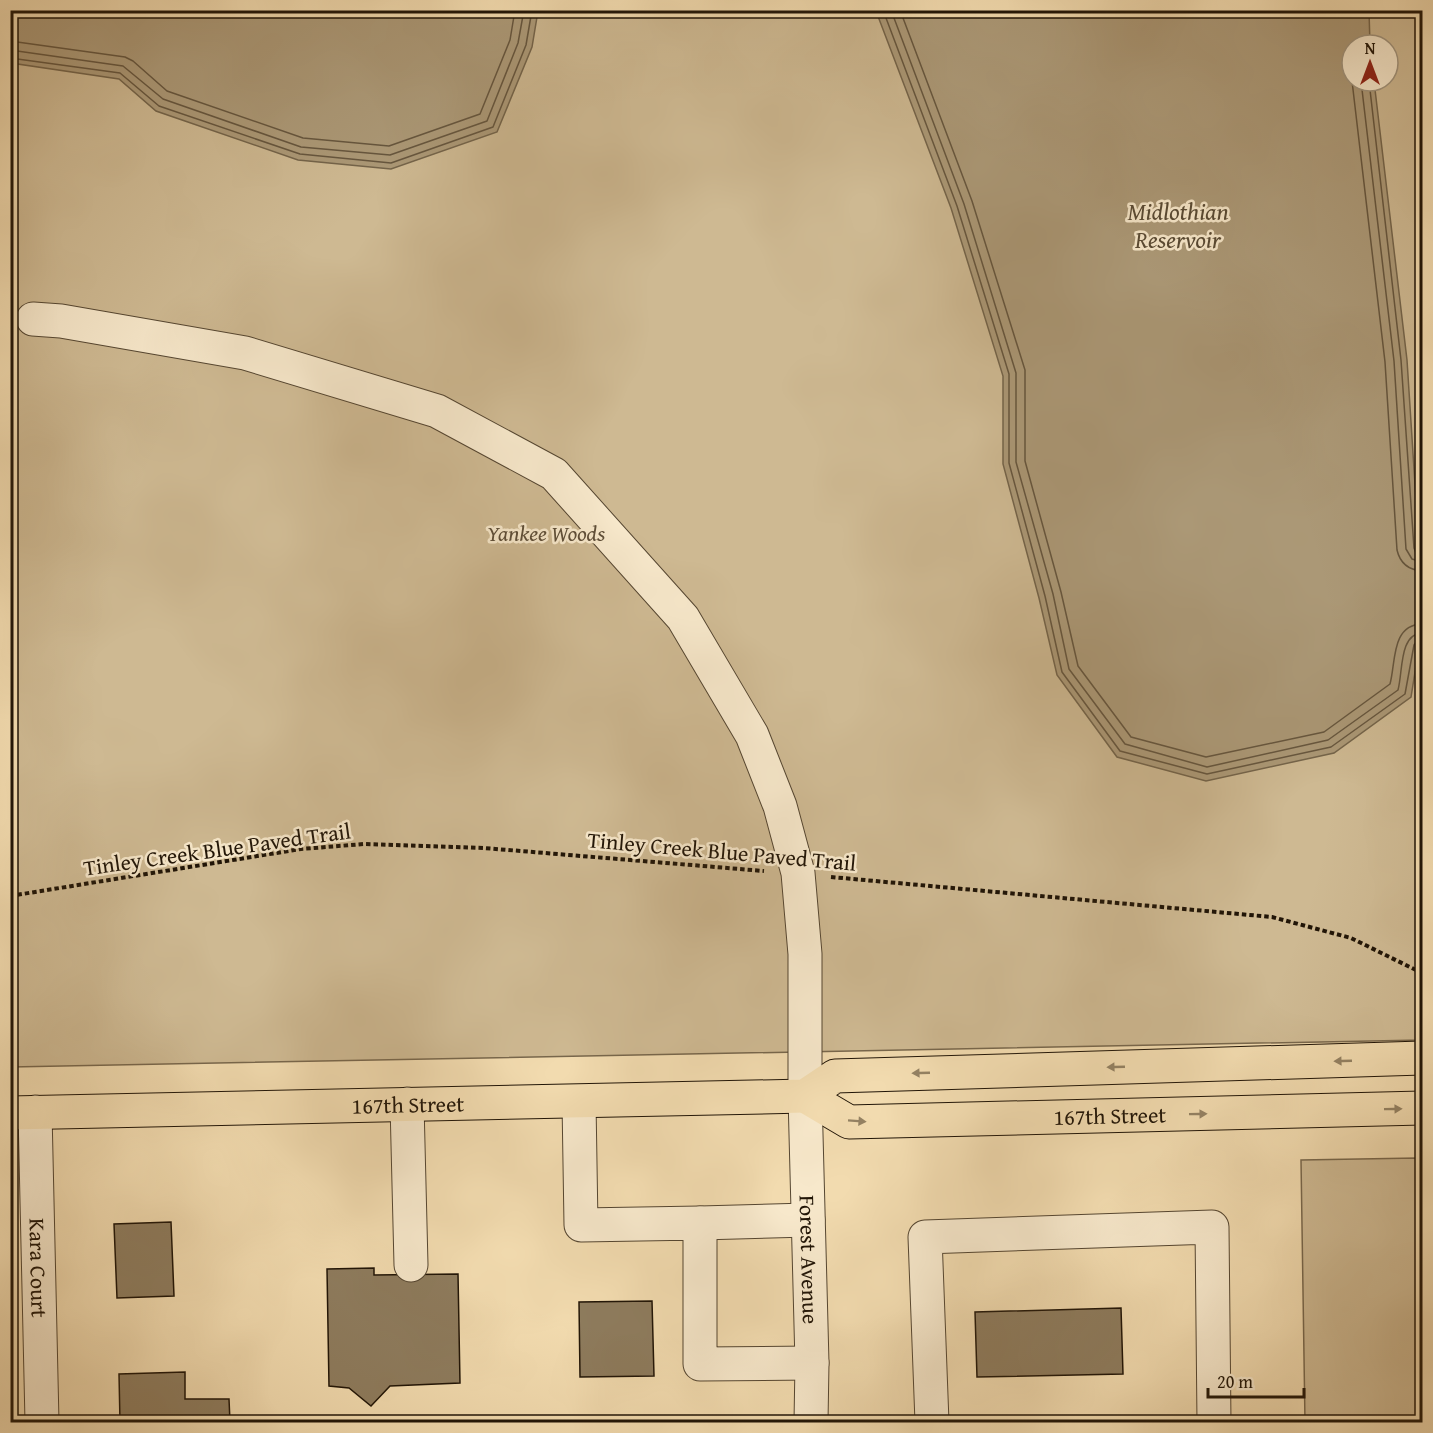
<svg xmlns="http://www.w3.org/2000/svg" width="1433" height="1433" font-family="'Gentium Book Plus',serif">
  <rect width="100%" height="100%" fill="#f2dbaf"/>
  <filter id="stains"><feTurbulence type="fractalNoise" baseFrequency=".00333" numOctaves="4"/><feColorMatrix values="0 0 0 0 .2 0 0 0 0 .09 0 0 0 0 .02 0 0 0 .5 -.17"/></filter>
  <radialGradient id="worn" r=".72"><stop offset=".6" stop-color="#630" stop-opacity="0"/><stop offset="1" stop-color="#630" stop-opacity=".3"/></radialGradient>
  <!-- green -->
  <g fill="#ceb992" stroke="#78674c" stroke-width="1.5" fill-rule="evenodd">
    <path d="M10,11H1422V1040L11,1067ZM1352,45H1388V81H1352Z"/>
    <path d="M1417,1158L1422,1422H1305L1301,1160Z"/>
  </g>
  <!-- water -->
  <g fill="#ab9876" stroke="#74644a" stroke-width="1.5">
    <path d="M11,10H538V11L532,47L497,132L391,169L298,160L156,111L119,79L11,63Z"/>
    <path d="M876,11H1369L1370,45H1352V81H1374L1407,360L1422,593V629L1411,697L1334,753L1206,781L1117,757L1057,675L1039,598L1003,464V376L951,208Z"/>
  </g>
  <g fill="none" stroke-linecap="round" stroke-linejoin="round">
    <!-- shore -->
    <g stroke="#66563e" stroke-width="1.5">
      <path d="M883,10L957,206L1009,374V463L1045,596L1062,672L1120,751L1207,774L1331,747L1405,694L1414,645L1417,641L1422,640"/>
      <path d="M891,10L964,204L1016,373V462L1053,594L1069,669L1125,744L1207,767L1328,740L1398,690C1403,672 1399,634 1422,633"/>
      <path d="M900,10L972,201L1025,370V461L1061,592L1078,666L1131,737L1206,757L1324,732L1390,684C1396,662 1391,625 1422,624"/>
      <path d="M10,41L125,57L133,61L167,91L303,138L389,146L480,114L510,40L515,10"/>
      <path d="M10,50L123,66L163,99L301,147L390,155L487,121L518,43L524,10"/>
      <path d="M10,58L120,73L159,106L300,154L391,163L493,127L526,45L532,10"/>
      <path d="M1352,81L1385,362L1397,550C1400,563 1409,570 1422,571"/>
      <path d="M1361,81L1394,361L1406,549L1412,559L1422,562"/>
      <path d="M1369,81L1401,360L1414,548L1416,553L1422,554"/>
    </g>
  </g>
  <!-- building -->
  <g fill="#8e7c5e" stroke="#211507" stroke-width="1.5">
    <path d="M171,1222L174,1296L117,1298L114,1224Z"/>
    <path d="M374,1268V1275L458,1274L460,1383L390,1386L371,1406L349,1388L329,1386L327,1269Z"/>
    <path d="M652,1301L654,1376L580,1377L579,1302Z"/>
    <path d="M1121,1308L1123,1374L977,1377L975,1312Z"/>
    <path d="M185,1372V1399H229L230,1422H120L119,1374Z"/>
    <path d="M534,1420V1422H497L496,1421Z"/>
  </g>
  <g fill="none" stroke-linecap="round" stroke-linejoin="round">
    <!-- minor casing -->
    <g stroke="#554631" stroke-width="35">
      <g id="minor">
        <path id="s1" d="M33,319L61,321L245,353L437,411L554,474L683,618L752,735L780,806L798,873L805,954V1096L812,1363L811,1422"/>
        <path d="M579,1102L581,1225L700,1223V1364L812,1363"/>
        <path d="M407,1104L411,1265"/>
        <path id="s2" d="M35,1112L42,1422"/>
        <path d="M700,1223L808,1220"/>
        <path d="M932,1422L925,1237L1212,1227L1214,1422"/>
      </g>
    </g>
    <!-- major casing -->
    <g stroke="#211507" stroke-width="35">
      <g id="major">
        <path id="s3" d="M805,1096L849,1122L1422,1108"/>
        <path id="s4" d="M10,1113L805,1096L835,1076L1422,1058"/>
      </g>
    </g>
    <!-- path -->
    <g stroke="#211507" stroke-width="4" stroke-dasharray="4.5 3" stroke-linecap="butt">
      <path d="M831,877L1272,917L1351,938L1422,973"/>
      <path d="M10,896L301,849L364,844L484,848L764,871"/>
    </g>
    <!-- minor -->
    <use href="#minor" stroke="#f7e8cb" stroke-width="33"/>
    <!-- major -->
    <use href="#major" stroke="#f2dbaf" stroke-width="33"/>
  </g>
  <!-- one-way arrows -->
  <defs><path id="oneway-solid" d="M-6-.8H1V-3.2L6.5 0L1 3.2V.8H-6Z" transform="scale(1.5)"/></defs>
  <g fill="#948263">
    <use href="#oneway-solid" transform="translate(1343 1061) rotate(178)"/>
    <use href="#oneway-solid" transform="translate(1116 1067) rotate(178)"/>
    <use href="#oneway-solid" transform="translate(921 1073) rotate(178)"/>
    <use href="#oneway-solid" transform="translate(1393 1109) rotate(-1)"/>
    <use href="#oneway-solid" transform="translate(1198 1114) rotate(-1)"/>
    <use href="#oneway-solid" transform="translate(857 1121) rotate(4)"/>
  </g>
  <g text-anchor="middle" stroke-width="5" stroke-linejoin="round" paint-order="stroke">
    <!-- park labels -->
    <g font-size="22" font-style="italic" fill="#5e4e38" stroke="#f7e8cb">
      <text x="546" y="541">Yankee Woods</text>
    </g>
    <!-- street labels -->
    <g font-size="22" fill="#211507" stroke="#f7e8cb">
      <text transform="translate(217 849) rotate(-8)" y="8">Tinley Creek Blue Paved Trail</text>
      <text transform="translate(722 851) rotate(5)" y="8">Tinley Creek Blue Paved Trail</text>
      <text dy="8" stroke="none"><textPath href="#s4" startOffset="398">167th Street</textPath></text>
      <text dy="8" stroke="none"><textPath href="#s3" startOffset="312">167th Street</textPath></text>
      <text dy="8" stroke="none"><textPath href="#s1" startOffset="1410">Forest Avenue</textPath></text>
      <text dy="8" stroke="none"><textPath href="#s2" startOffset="156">Kara Court</textPath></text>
    </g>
    <!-- water labels -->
    <g font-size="24" font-style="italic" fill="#584933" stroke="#f7e8cb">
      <text x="1178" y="220">Midlothian<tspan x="1178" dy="28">Reservoir</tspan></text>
    </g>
  </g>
  <!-- margin -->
  <rect width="1433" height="1433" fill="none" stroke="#f2dbaf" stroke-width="36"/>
  <rect x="12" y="12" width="1409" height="1409" fill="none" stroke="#211507" stroke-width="3"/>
  <rect x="18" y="18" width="1397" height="1397" fill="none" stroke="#211507" stroke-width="1.5"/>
  <!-- north arrow -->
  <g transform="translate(1370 63)"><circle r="28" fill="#f7e8cb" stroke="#a1947d" stroke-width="1.5"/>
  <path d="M0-4.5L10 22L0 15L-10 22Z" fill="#8f2418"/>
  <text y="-9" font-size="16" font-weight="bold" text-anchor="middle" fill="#211507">N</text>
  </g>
  <!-- scale -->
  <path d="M1208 1388v9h96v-9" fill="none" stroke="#211507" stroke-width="3"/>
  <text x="1217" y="1388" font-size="18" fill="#211507" stroke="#f7e8cb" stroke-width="4.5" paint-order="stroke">20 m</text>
  <rect width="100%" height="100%" filter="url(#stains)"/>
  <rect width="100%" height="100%" fill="url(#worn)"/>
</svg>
